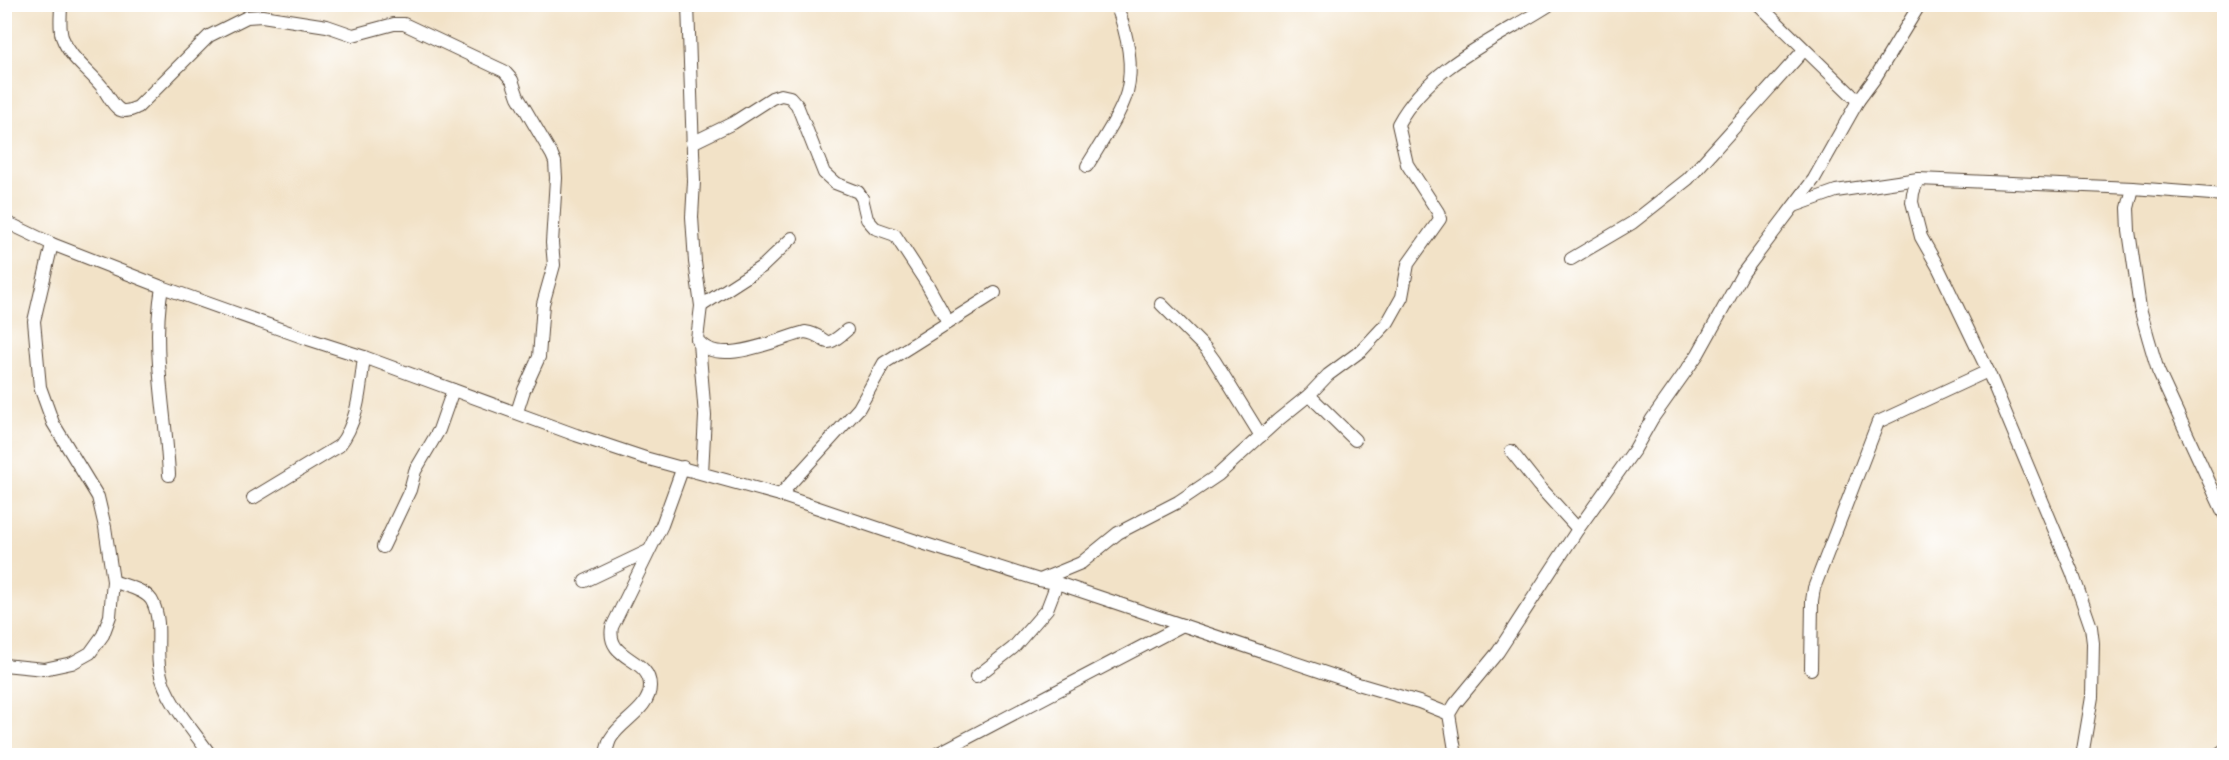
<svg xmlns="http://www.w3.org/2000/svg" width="2229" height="760" font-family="Cardo,serif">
  <rect width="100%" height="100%" fill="#fff"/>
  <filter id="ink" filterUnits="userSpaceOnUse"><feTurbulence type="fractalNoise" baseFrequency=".0167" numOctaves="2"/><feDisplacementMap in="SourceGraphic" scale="12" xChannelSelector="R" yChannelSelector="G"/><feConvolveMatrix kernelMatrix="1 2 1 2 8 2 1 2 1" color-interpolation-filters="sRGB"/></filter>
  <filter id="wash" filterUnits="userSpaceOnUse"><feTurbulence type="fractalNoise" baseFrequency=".008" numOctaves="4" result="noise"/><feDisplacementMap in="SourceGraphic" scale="24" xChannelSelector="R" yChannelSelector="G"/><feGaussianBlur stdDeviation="1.35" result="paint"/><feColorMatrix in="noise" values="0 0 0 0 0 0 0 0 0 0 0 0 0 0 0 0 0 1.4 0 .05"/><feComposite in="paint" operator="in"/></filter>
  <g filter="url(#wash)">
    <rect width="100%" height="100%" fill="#f2e2c7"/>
  </g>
  <g filter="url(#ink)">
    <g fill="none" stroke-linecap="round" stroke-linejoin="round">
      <!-- minor casing -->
      <g stroke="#564637" stroke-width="14">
        <g id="minor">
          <path d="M61,4C61,15 59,27 62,37C70,59 89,70 103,88C108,95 112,105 120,110C126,113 133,109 138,107L209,36L247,17L262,16L327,26L353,35L394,24H404L504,71L512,80L518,97L552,155L555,162L556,178L552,243L554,265L543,304L539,357L524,390L517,412"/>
          <path d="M688,4L694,181L692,217L695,262L701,306L697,339C716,369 778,339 805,332C830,335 820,354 847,330"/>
          <path d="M1758,4L1858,101"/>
          <path d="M692,143L733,123L772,98L781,95L790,97L797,105L824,173L835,183L858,192L862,198L867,219L875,228L895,235L927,284L948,322"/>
          <path d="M1087,166C1099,146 1121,114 1127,92C1134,64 1126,30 1116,4"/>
          <path d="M1918,179L1913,193L1912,202L1921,237L1938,267L1988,371L2072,572L2091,627L2093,643L2092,697L2082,756"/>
          <path d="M2133,188L2128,208L2129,231L2140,308L2148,337L2158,371L2224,514"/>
          <path d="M1794,206L1836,191L1918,179L2133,188L2224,195"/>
          <path d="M4,221L52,244L162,287L308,339L364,357L576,435L645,458L780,495L919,542L1039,580L1057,583L1358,684L1419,702L1449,714"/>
          <path d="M1571,259L1632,223L1688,179L1804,50"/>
          <path d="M162,287C151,351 166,410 169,475"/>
          <path d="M1161,304L1206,349L1214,360L1261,436"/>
          <path d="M701,306L763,266L792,238"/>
          <path d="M699,343L705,416L702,473"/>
          <path d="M1355,440L1309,395L1328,375L1362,350L1388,322L1402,297L1408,264L1440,219L1438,212L1407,164L1398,124C1430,65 1497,39 1551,4"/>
          <path d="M1511,451L1538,485L1578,529"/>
          <path d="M780,495L859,408L884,363L995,293"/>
          <path d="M253,498L339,446C359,421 360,387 364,357"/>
          <path d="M383,547L410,490L415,471L439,430L453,390"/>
          <path d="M1040,580L1081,563L1118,533L1178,502L1218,475L1278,420L1309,395"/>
          <path d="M113,581C125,586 148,590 153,603C163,624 155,650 160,672C166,701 194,731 211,756"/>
          <path d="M585,581L648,551"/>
          <path d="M4,665L44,669L72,663L90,653L103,635L110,616L113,581L105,527L98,497L53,423L40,387L34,321L52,244"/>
          <path d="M1811,669L1812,601L1814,588L1878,422L1988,371"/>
          <path d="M976,677L1013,648L1047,609L1057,583"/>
          <path d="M605,756C607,750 608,743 611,738C622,720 650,709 650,686C650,657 606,661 612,627L662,525L683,467"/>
          <path d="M933,756L1183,625"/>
          <path d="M1456,756L1449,714L1455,704L1498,652L1578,529L1635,449L1652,419L1698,354L1743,273L1814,179L1858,101L1875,78L1920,4"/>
          <path d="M2216,756L2224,750"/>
        </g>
      </g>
      <!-- minor -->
      <use href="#minor" stroke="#fff" stroke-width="12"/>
    </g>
  </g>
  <!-- margin -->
  <rect width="2229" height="760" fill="none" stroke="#fff" stroke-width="24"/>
</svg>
